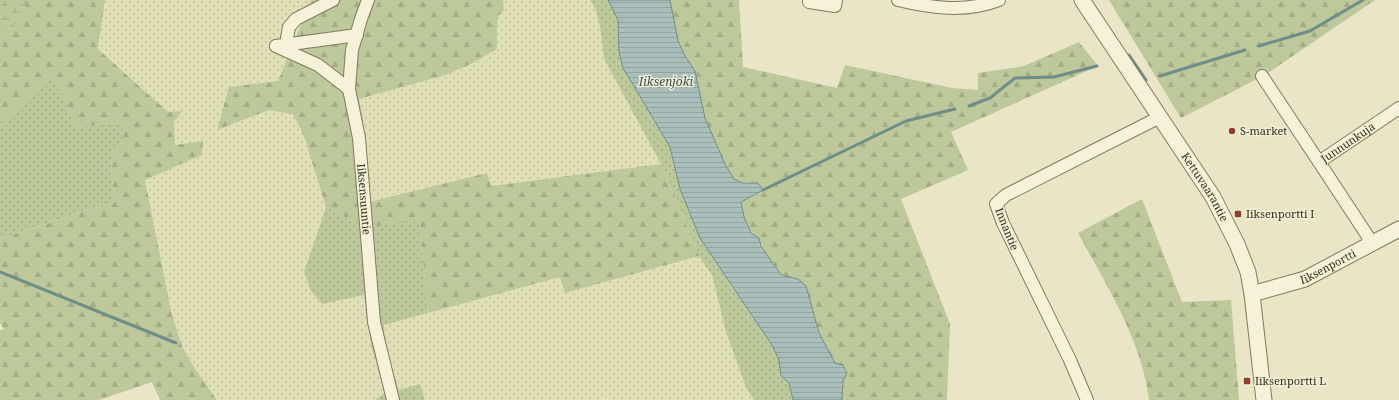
<svg xmlns="http://www.w3.org/2000/svg" width="1399" height="400" font-family="'Noto Serif',serif">
  <defs>
    <pattern id="farmland-dots" width="8" height="8" patternUnits="userSpaceOnUse"><rect width="8" height="8" fill="#e0dfb5"/><path d="M2 2h.1M6 6h.1" fill="none" stroke="#c1c09b" stroke-width="1.8" stroke-linecap="round"/></pattern>
    <pattern id="green-dots" width="8" height="8" patternUnits="userSpaceOnUse"><rect width="8" height="8" fill="#bdc89b"/><path d="M2 2h.1M6 6h.1" fill="none" stroke="#a3ac85" stroke-width="1.8" stroke-linecap="round"/></pattern>
    <pattern id="forest-firs" width="22" height="20" patternUnits="userSpaceOnUse"><rect width="22" height="20" fill="#bdc89b"/><path d="M5 1l3.5 6h-7zM16 11l3.5 6h-7z" fill="#a3ac85"/></pattern>
    <pattern id="wetland-marsh" width="20" height="14" patternUnits="userSpaceOnUse"><rect width="20" height="14" fill="#bdc89b"/><path d="M1 5h8M5 5V1M11 12h8M15 12V8" fill="none" stroke="#a3ac85"/></pattern>
    <pattern id="water-rules" width="6" height="5" patternUnits="userSpaceOnUse"><rect width="6" height="5" fill="#a8bfbb"/><path d="M0 2.5h6" fill="none" stroke="#91a4a0"/></pattern>
  </defs>
  <rect width="100%" height="100%" fill="#ebe5c7"/>
  <!-- farmland -->
  <g fill="url(#farmland-dots)">
    <path d="M105,0H311L278,81L229,87L218,130L269,110L293,113L304,136L326,207L304,272L311,291L364,295L371,345L385,393L375,400H217L195,369L182,346L172,315L145,179L202,154L190,143L175,145L174,122L182,112H168L98,49Z"/>
    <path d="M503,0H590L596,10L601,33L604,59L661,164L491,186L487,173L369,202L363,119L359,99L446,75L471,64L497,49V17L504,10Z"/>
    <path d="M699,256L712,275L726,332L747,390L754,400H609L608,398L601,400H425L420,384L400,390L385,345L384,325L560,277L566,293Z"/>
  </g>
  <!-- green -->
  <g fill="url(#green-dots)">
    <path d="M590,0H608L618,20L619,52L623,68L670,147L680,189L700,238L772,345L779,360L781,376L789,383L793,400H754L747,390L726,332L712,275L699,256L661,164L604,59L601,33L596,10Z"/>
    <path d="M50,76L61,92L76,127L117,122L123,128C125,148 116,144 112,159C109,171 114,188 115,201C105,207 94,207 83,211C55,221 29,231 0,238V122H5Z"/>
    <path d="M326,207L366,228L419,218L428,313L384,325L385,345L399,390L420,384L425,400H375L385,393L371,345L364,295L322,304L311,291L304,272Z"/>
  </g>
  <!-- forest -->
  <g fill="url(#forest-firs)">
    <path d="M26,0H105L98,49L168,112L182,111L205,97L215,84L229,87L278,81L311,0H503L504,10L497,17V49L471,64L446,75L359,99L363,119L369,202L487,173L491,186L661,164L699,256L565,293L560,277L428,313L419,219L366,228L326,207L304,136L293,114L269,110L217,130L229,87L215,84L205,97L182,111L174,122L175,145L203,141L202,155L145,180L172,315L182,346L195,369L217,400H160L152,382L99,400H0V330L4,329L0,323V238C29,231 55,221 83,211C94,207 105,207 115,201C114,188 109,171 112,159C116,144 125,148 123,128L117,122L76,127L61,92L50,77L5,122H0V33L14,27L26,5Z"/>
    <path d="M670,0H739L743,67L837,88L845,65L952,88L978,90V73L1024,66L1079,42L1098,66L951,132L968,170L901,199L950,324L947,400H842L843,381L819,333L806,287L798,279L782,275L765,254L759,238L751,233L744,217L741,202L748,197L756,195L750,182L742,183L734,179L725,164L714,141L705,118L695,71L685,56L678,41Z"/>
    <path d="M1109,0H1375L1265,75L1181,118Z"/>
    <path d="M1142,199L1182,302L1231,300L1239,400H1149C1142,340 1106,285 1078,233Z"/>
  </g>
  <!-- wetland -->
  <path fill="url(#wetland-marsh)" d="M0,0H26V5L14,27L0,33Z"/>
  <!-- water -->
  <path fill="url(#water-rules)" stroke="#6f8d89" d="M608,0H670L678,41L685,56L695,71L705,118L725,164L734,179L742,183H758L763,190L741,202L744,217L751,233L759,238L761,246L776,268L782,275L798,279L806,286L819,333L835,363L843,365L847,373L843,381L842,400H793L789,383L781,376L779,360L772,345L700,238L680,189L670,147L623,68L619,52L618,20Z"/>
  <g fill="none" stroke-linecap="round" stroke-linejoin="round">
    <!-- stream -->
    <g stroke="#6f8d89" stroke-width="3">
      <path d="M1259,46L1310,31L1363,0"/>
      <path d="M1129,55L1146,80"/>
      <path d="M1160,76L1245,50"/>
      <path d="M969,106L990,98L1015,78L1054,77L1097,66"/>
      <path d="M763,190L906,121L955,109"/>
      <path d="M0,272L176,343"/>
    </g>
    <!-- minor casing -->
    <g stroke="#85785e" stroke-width="14">
      <g id="minor">
        <path id="s1" d="M368,0L361,19L352,50L349,89L359,138L374,322L393,400"/>
        <path d="M809,0V2L835,6L836,0"/>
        <path d="M898,0C931,8 966,13 999,0"/>
        <path d="M286,44L289,27L296,19L333,0"/>
        <path d="M276,46L318,65L349,89"/>
        <path d="M276,46L357,35"/>
        <path d="M1262,76L1319,162"/>
        <path id="s2" d="M1371,245L1367,235L1319,162L1399,108"/>
        <path d="M1087,400L1070,360L1003,223L996,204L1006,195L1160,117"/>
      </g>
    </g>
    <!-- tertiary casing -->
    <g stroke="#85785e" stroke-width="17">
      <g id="tertiary">
        <path id="s3" d="M1082,0L1213,197L1237,244L1248,272L1252,294L1264,400"/>
        <path id="s4" d="M1252,294L1305,279L1399,229"/>
      </g>
    </g>
    <!-- minor -->
    <use href="#minor" stroke="#f6f2d9" stroke-width="12"/>
    <!-- tertiary -->
    <use href="#tertiary" stroke="#f6f2d9" stroke-width="15"/>
  </g>
  <!-- markers -->
  <g fill="#903e32" stroke="#f3efd6" stroke-width="1.5">
    <circle cx="1232" cy="131" r="4"/>
    <rect x="1234" y="210" width="8" height="8" rx="2"/>
    <rect x="1243" y="377" width="8" height="8" rx="2"/>
  </g>
  <g text-anchor="middle" stroke-width="3" stroke-linejoin="round" paint-order="stroke">
    <!-- poi labels -->
    <g font-size="11" fill="#372e20" stroke="#f3efd6" text-anchor="start">
      <text x="1240" y="135">S-market</text>
      <text x="1246" y="218">Iiksenportti I</text>
      <text x="1255" y="385">Iiksenportti L</text>
    </g>
    <!-- street labels -->
    <g font-size="11" fill="#372e20" stroke="#f3efd6">
      <text dy="4" stroke="none"><textPath href="#s2" startOffset="133">Junnunkuja</textPath></text>
      <text dy="4" stroke="none"><textPath href="#s3" startOffset="224">Kettuvaarantie</textPath></text>
      <text dy="4" stroke="none"><textPath href="#s1" startOffset="203">Iiksensuuntie</textPath></text>
      <text transform="translate(1007 229) rotate(68)" y="4">Innantie</text>
      <text dy="4" stroke="none"><textPath href="#s4" startOffset="81">Iiksenportti</textPath></text>
    </g>
    <!-- water labels -->
    <g font-size="12" font-style="italic" fill="#315255" stroke="#f3efd6">
      <text x="666" y="86">Iiksenjoki</text>
    </g>
  </g>
</svg>
